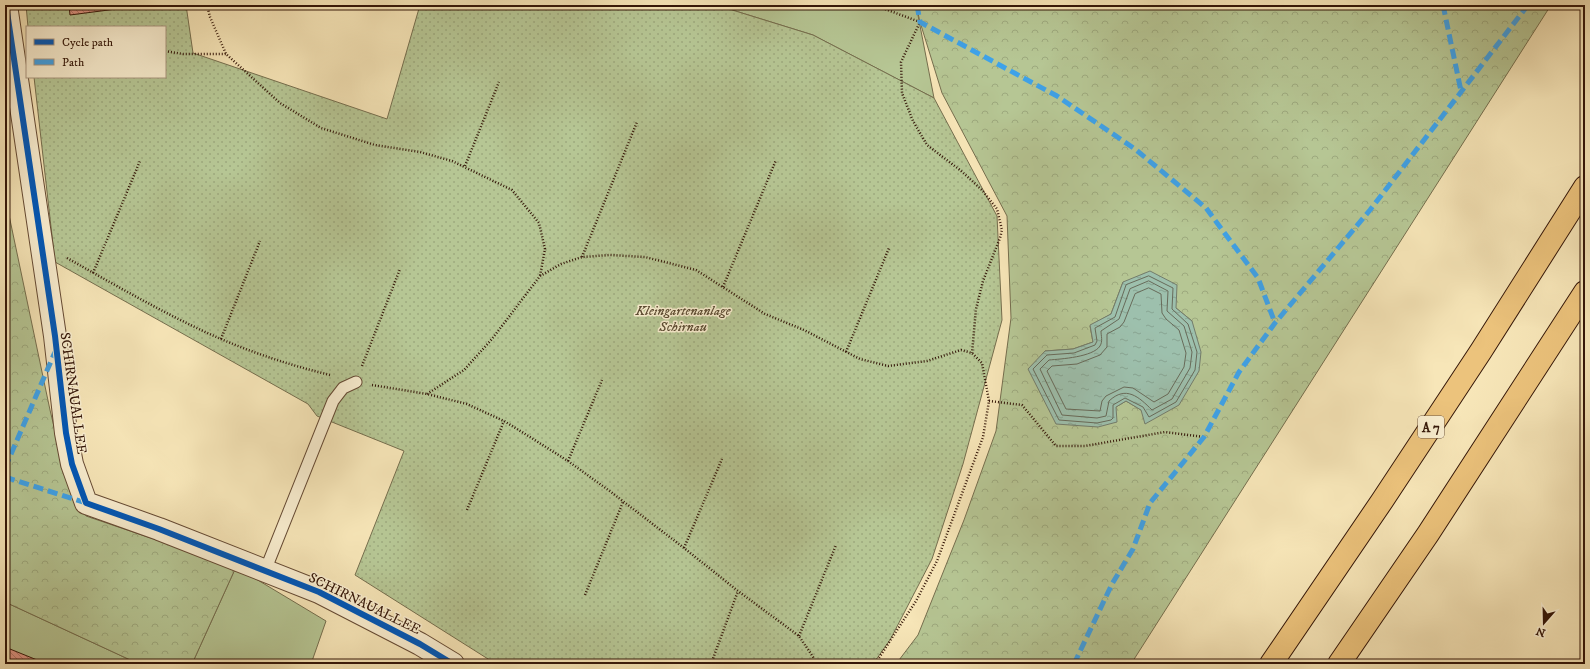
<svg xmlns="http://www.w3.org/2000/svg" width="1590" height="669" font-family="'IM FELL DW Pica',serif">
  <defs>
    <pattern id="forest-crowns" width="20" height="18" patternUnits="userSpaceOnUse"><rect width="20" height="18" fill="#b6c694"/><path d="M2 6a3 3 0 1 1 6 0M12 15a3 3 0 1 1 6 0" fill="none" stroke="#9da97e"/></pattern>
    <pattern id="garden-dots" width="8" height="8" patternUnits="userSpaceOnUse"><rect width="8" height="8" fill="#b6c694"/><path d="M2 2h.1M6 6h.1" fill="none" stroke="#9da97e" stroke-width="1.8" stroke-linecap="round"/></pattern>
    <pattern id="water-ripples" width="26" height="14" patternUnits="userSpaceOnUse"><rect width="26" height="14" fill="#9dc0ad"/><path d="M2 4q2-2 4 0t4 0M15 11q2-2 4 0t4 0" fill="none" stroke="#88a493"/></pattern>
    <pattern id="building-back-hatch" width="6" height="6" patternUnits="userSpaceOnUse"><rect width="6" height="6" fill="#e39788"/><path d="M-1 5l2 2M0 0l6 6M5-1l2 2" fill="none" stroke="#b97a6d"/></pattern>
  </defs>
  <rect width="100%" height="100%" fill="#f7e6b8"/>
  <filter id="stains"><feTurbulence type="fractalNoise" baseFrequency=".005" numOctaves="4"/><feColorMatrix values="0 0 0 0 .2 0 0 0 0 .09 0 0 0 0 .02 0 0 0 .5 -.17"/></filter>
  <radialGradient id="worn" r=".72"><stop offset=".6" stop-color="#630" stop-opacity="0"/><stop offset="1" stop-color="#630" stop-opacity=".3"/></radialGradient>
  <!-- grass -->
  <g fill="#b6c694" stroke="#756e4e">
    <path d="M716,5H916L934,98L813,35Z"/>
    <path d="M236,567L326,621L311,664H192Z"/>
    <path d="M5,602L139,664H5Z"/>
  </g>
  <!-- forest -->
  <g fill="url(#forest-crowns)" stroke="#756e4e" fill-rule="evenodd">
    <path d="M916,5H1551L1131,664H896L918,635L964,520L996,431L1011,318L1007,216L942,93L920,22ZM1123,282L1176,308L1192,321L1141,410L1126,401L1116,407L1045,351L1073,349L1093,342L1090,326L1111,314Z"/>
    <path d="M5,196L50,410L63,464L86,516L236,567L192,664H139L5,602Z"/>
  </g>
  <!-- garden -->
  <path fill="url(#garden-dots)" stroke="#756e4e" d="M26,5H186L193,53L387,119L420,5H716L813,35L934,98L997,216L1002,320L963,464L932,559L890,640L873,664H496L355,575L404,451L317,416L308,404L55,262L34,77H165V27H28Z"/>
  <!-- water -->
  <path fill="url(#water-ripples)" stroke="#737c6b" d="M1150,271L1177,285L1176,308L1192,321L1201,352L1199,371L1179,405L1145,424L1141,410L1126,401L1116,407L1117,422L1098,427L1056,424L1028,369L1045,351L1073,349L1093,342L1090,325L1111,314L1123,282Z"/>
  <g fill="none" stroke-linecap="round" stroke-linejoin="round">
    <!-- shore -->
    <g stroke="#686b5a" stroke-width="1">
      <path d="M1149,276L1173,288L1172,309L1188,324L1197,352L1195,370L1176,402L1149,417L1143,407L1125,398L1113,405V418L1111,420L1097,423L1059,420L1033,369L1047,355L1074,353L1095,345L1097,341L1095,328L1115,317L1126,285Z"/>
      <path d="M1149,281L1168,291L1167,311L1184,326L1192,352L1190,368L1172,399L1152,410C1139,397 1126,385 1109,401L1106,416L1097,418L1062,415L1040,369L1049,360C1061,359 1093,357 1100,346C1103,341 1101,336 1101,331L1119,319L1130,289Z"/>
      <path d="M1149,288L1161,294L1162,313L1166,319L1179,330L1186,353L1184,367L1168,394L1154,402L1133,388L1124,387L1106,396L1102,401L1100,411L1066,409L1047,371L1052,366L1077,364L1100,355L1107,347V334L1120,327L1124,322L1135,294Z"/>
    </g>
  </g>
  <!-- building -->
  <g fill="url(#building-back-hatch)" stroke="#341608">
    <path d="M69,5H124V8L70,15Z"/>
    <path d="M5,647L47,664H5Z"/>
  </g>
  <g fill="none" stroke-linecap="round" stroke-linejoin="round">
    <!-- lane casing -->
    <g stroke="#654a34" stroke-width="13">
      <path id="lane" d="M265,571L333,401L343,388L356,382"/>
    </g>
    <!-- street casing -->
    <g stroke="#654a34" stroke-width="24">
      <path id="street" d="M6,5L55,336L66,433L72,464L86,503L159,529L319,592L420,644L453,664"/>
    </g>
    <!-- highway casing -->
    <g stroke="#341608" stroke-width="24">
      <g id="highway">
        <path d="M1271,664L1382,501L1481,351L1585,187"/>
        <path d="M1339,664L1428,534L1585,292"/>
      </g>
    </g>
    <!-- path -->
    <g stroke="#341608" stroke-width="2.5" stroke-dasharray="1 2" stroke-linecap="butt">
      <path d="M207,5L210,17L226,54L280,103L321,128L375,145L420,152L452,161L512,190L539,223L545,249L540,276"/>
      <path d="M874,5L920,22L901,62L902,93L913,121L927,145L960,170L982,190L997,209L1002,230L1000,238L983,281L976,309L972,353"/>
      <path d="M165,51L183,54H226"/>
      <path d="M465,166L499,82"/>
      <path d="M582,257L637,122"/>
      <path d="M67,258C117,286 168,316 221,339C256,354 293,366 330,375"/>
      <path d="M93,273L140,161"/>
      <path d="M723,287L776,160"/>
      <path d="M221,339L260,241"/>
      <path d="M846,352L889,248"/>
      <path d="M362,366L400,269"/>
      <path d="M372,385L427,394L467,404L504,421L522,432L568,461L611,492L684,548L738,591L799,636L813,657L815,664"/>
      <path d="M427,394L464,370L492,339L540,276L561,264L582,257L610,255L645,257L696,270L765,314L804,330L860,359L888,366L927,361L961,350L972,353L982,363L989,401L983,437L937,561L916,601L875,664"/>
      <path d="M989,401L1022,405L1056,446H1085L1165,432L1204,437"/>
      <path d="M568,461L602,380"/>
      <path d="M467,510L504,421"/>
      <path d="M684,548L722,459"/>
      <path d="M585,595L623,502"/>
      <path d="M799,636L836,545"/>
      <path d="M711,664L738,591"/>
    </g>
    <!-- lane -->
    <use href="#lane" stroke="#faefd1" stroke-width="11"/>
    <!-- street -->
    <use href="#street" stroke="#faefd1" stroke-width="22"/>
    <!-- highway -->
    <use href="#highway" stroke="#ecc37c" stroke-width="22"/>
    <!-- quiet -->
    <g stroke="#3ea2e9" stroke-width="5" stroke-dasharray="10 5" stroke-linecap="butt">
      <path d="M917,5L920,22L1057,96L1135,149L1206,208L1258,278L1275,323"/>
      <path d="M1443,5L1461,91"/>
      <path d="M5,468L55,352"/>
      <path d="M5,477L86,503"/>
      <path d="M1074,664L1112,584L1133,549L1150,503L1204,437L1239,372L1275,323L1370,210L1528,5"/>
    </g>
    <!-- cycleway casing -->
    <g stroke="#faefd1" stroke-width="8">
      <path id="cycleway" d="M6,5L55,336L66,433L72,464L86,503L159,529L319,592L420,644L453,664"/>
    </g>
    <!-- cycleway -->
    <use href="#cycleway" stroke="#0057b8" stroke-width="6"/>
  </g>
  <g text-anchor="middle" stroke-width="3" stroke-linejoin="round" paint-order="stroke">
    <!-- shield labels -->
    <rect fill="#faefd1" stroke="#6f5744" stroke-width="1" x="1418" y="416" width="26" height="22" rx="3"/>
    <g font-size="13" font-weight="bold" fill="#341608">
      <text x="1431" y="432">A 7</text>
    </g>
    <!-- park labels -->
    <g font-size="14" font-style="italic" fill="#5b4b32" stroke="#faefd1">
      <text x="683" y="315">Kleingartenanlage<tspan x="683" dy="16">Schirnau</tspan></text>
    </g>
    <!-- street labels -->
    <g font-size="14" fill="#341608" stroke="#faefd1">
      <text transform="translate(74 393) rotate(82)" y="5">SCHIRNAUALLEE</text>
      <text transform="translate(365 603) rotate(26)" y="5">SCHIRNAUALLEE</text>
    </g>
  </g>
  <!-- margin -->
  <rect width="1590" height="669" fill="none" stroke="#f7e6b8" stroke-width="20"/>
  <rect x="6" y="6" width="1578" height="657" fill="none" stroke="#341608" stroke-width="2"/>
  <rect x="10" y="10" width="1570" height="649" fill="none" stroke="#341608"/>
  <!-- legend -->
  <rect x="26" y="26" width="140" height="52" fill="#faefd1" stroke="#ab9881"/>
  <rect x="34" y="39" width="20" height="6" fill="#0057b8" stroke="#ab9881"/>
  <text x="62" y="46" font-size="12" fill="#341608">Cycle path</text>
  <rect x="34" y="59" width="20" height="6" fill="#3ea2e9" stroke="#ab9881"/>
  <text x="62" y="66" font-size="12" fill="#341608">Path</text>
  <!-- north arrow -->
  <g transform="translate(1544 623) rotate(200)" stroke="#faefd1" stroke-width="3" paint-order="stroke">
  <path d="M0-3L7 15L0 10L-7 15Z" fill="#341608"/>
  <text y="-6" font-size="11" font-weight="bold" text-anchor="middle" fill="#341608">N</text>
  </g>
  <rect width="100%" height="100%" filter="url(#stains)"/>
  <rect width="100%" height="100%" fill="url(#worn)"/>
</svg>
